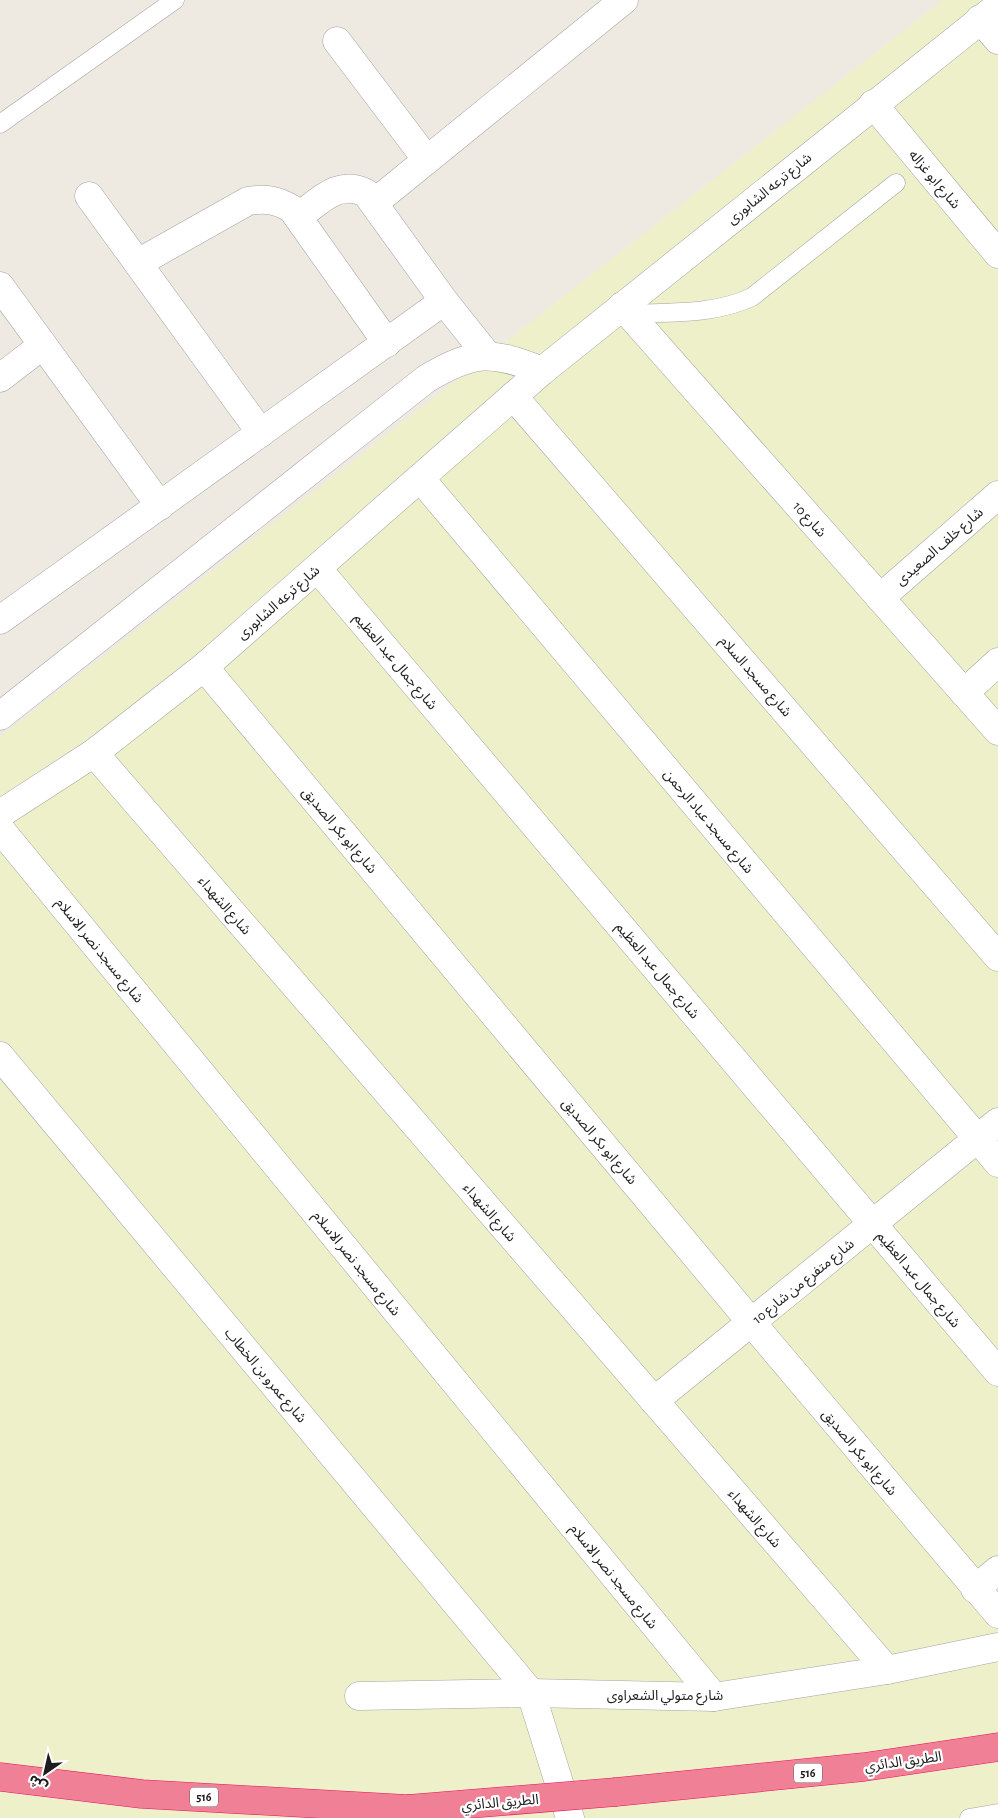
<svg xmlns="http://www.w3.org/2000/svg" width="998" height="1818" font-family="'Alegreya Sans','Noto Sans Arabic',sans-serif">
  <rect width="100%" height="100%" fill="#efeae1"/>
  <!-- farmland -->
  <path fill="#eef0ca" d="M943,0H998V1818H0V737Z"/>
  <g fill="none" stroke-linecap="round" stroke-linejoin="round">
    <!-- lane casing -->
    <g stroke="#a4a4a4" stroke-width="19">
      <g id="lane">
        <path d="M0,124L175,0"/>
        <path d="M628,314C670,312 714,315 752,297L896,183"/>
        <path d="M969,1818L998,1813"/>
      </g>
    </g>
    <!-- street casing -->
    <g stroke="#a4a4a4" stroke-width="29">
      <g id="street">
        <path d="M980,19L998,40"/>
        <path d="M337,41L427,160"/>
        <path d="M873,104L998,254"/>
        <path d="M89,196L261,433"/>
        <path d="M374,203L624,0"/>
        <path d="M298,217C320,201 338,179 366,193L444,301L487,355"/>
        <path d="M138,263L248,201C266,198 277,200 292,209L387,343"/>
        <path d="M0,286L160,506"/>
        <path d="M622,306L998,731"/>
        <path d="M0,378L43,345"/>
        <path d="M513,396L998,957"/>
        <path d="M420,478L998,1163"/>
        <path d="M317,568L998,1372"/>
        <path d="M880,598L998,495"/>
        <path d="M0,620L444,301"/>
        <path d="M204,667L751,1322L998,1614"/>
        <path d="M964,693L998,662"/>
        <path d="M0,716L426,379C473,351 492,350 542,371"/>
        <path d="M94,753L887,1670"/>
        <path d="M0,814L94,753L204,667L542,371L998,6"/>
        <path d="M0,829L714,1697"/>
        <path d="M0,1056L531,1693L570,1818"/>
        <path d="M654,1401L998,1122"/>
        <path d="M975,1589L998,1570"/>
        <path d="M359,1696L531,1693L714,1697L887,1670L998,1647"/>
      </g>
    </g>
    <!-- highway casing -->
    <g stroke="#e8135e" stroke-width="29">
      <g id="highway">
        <path d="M0,1777L142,1794L408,1809"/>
        <path d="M616,1792L864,1767L998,1747"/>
      </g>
    </g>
    <!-- lane -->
    <use href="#lane" stroke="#fff" stroke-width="18"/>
    <!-- street -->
    <use href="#street" stroke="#fff" stroke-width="28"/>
    <!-- highway -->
    <use href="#highway" stroke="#ef8096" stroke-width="28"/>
    <!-- highway-bridge casing -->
    <g stroke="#e8135e" stroke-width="29" stroke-linecap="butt">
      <path id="highway-bridge" d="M408,1809L616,1792"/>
    </g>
    <!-- highway-bridge -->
    <use href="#highway-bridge" stroke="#ef8096" stroke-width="28"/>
  </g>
  <g text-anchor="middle" stroke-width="4.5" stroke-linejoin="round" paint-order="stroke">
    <!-- shield labels -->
    <g fill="#fff" stroke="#616161" stroke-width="1">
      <rect x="794" y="1763.5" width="28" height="19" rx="4"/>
      <rect x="190" y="1787.5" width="28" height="19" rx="4"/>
    </g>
    <g font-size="12" font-weight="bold" fill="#1d1d1d">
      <text x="808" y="1777">516</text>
      <text x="204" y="1801">516</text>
    </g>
    <!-- street labels -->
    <g font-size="14" fill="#1d1d1d" stroke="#fff">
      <text transform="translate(935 179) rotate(50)" y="5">شارع ابو غزاله</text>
      <text transform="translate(769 188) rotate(-39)" y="5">شارع ترعه الشابورى</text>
      <text transform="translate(810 519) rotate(48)" y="5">شارع 10</text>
      <text transform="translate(939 546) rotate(-41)" y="5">شارع خلف الصعيدى</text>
      <text transform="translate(278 602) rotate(-41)" y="5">شارع ترعه الشابورى</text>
      <text transform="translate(396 661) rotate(50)" y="5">شارع جمال عبد العظيم</text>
      <text transform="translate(756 676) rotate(49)" y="5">شارع مسجد السلام</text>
      <text transform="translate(709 821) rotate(50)" y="5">شارع مسجد عباد الرحمن</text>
      <text transform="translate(340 830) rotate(50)" y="5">شارع ابو بكر الصديق</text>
      <text transform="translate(225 905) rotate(49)" y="5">شارع الشهداء</text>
      <text transform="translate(100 950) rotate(51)" y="5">شارع مسجد نصر الاسلام</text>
      <text transform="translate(658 970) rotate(50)" y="5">شارع جمال عبد العظيم</text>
      <text transform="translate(600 1141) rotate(50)" y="5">شارع ابو بكر الصديق</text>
      <text transform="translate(490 1212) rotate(49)" y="5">شارع الشهداء</text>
      <text transform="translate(357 1263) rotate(51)" y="5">شارع مسجد نصر الاسلام</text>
      <text transform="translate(919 1279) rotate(50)" y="5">شارع جمال عبد العظيم</text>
      <text transform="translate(803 1281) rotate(-39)" y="5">شارع متفرع من شارع 10</text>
      <text transform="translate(266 1375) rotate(50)" y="5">شارع عمرو بن الخطاب</text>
      <text transform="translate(860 1452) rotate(50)" y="5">شارع ابو بكر الصديق</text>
      <text transform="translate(755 1518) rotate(49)" y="5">شارع الشهداء</text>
      <text transform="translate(614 1576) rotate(51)" y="5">شارع مسجد نصر الاسلام</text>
      <text x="665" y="1700">شارع متولي الشعراوى</text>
      <text transform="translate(903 1761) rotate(-8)" y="5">الطريق الدائري</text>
      <text transform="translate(500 1802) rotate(-5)" y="5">الطريق الدائري</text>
    </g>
  </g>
  <!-- north arrow -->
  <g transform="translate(45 1773) rotate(214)" stroke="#ffffff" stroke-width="4" paint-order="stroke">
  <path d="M0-4L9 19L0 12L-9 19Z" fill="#1d1d1d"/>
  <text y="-8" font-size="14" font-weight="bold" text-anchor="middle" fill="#1d1d1d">ش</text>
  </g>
</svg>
